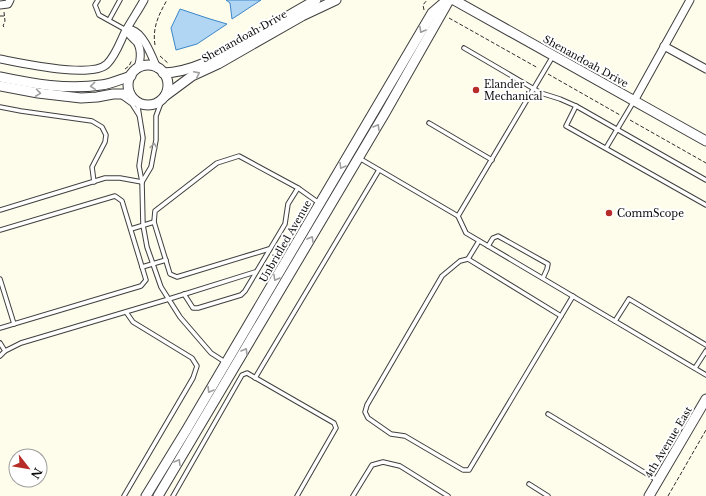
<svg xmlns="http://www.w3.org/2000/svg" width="706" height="496" font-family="'Libre Baskerville',serif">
  <rect width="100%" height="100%" fill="#fefceb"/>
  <!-- water -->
  <g fill="#b1d6f4" stroke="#3b86c9">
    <path d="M226,0H261L232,19L230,3Z"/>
    <path d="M180,9L210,19L227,24L197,44L176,50L171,28Z"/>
  </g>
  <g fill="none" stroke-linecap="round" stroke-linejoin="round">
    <!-- service casing -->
    <g stroke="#3f3f3f" stroke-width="5.5">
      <g id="service">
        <path d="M98,0L95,5L99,15L126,30"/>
        <path d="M109,20L120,0"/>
        <path d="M464,48L541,93L560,99L576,106"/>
        <path d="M553,56L458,216L466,233L706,375"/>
        <path d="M121,96L132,104L139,115"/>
        <path d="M137,101L143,138L139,166L142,182L143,225L147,247L161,287L180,317L211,353L225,362"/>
        <path d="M0,107L21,111L92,121L102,127L106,135L105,142L92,167L94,182"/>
        <path d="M429,123L492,160"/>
        <path d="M606,148L634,101"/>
        <path d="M359,158L458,216"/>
        <path d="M706,180L576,106L566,126L706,205"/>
        <path d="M142,182L151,167L156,140V116L162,100"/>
        <path d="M0,210L105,178H120L142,182"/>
        <path d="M131,229L154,222"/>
        <path d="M0,230L115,196L122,201L146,280L141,286L0,328"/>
        <path d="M479,241L468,259L460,261L442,276L367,405L365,412L368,418L391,434L405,436L463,470H469L573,296"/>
        <path d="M488,246L493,238L498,236L548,264L547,269L543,278"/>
        <path d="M269,249L177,277L170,274L154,222L155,211L217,163L239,156L298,188L319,203"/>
        <path d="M468,259L561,316"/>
        <path d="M142,267L166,260"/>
        <path d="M0,279L14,324"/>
        <path d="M184,294L193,308H198L241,295L245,291L285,224L288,204L298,188"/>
        <path d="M615,321L629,299L706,345"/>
        <path d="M0,343L5,351L0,356"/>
        <path d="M5,351L21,343L169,299L255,272"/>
        <path d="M695,368L706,351"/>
        <path d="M255,378L379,170"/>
        <path d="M548,414L657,480"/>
        <path d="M529,484L548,496"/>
        <path d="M124,496L193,378L197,366L192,358L133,322L126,312"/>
        <path d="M173,496L242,375L247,373L334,423L336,428L297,496"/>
        <path d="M353,496L372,465L383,462L400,466L448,496"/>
      </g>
    </g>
    <!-- minor casing -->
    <g stroke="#3f3f3f" stroke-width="9">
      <g id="minor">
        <path d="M0,5L8,4L10,0"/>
        <path d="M126,30C128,30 130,30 132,30C144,34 152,57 157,68"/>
        <path d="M126,30C129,35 133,38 137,42C142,50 141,63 136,70"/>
        <path d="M664,46L706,69"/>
        <path d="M0,59C21,63 92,79 107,64C116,55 120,42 125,32C131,21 138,11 144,0"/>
        <path d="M634,101L690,0"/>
      </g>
    </g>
    <!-- tertiary casing -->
    <g stroke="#3f3f3f" stroke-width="11">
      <g id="tertiary">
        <path d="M454,0L706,141"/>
        <circle cx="148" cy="85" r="20"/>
        <path d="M163,73C197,72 228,51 257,35C276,23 296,11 316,0"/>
        <path d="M0,77C33,84 67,90 101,85C111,84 121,79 131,76"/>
        <path d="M0,86L38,93L81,98L97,97L113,94H130"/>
        <path d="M165,96L192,76L218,64L302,16L336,0"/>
        <path d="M146,496L187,429L432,13L447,0"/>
        <path d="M158,496L385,113L448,2"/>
        <path d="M649,496L706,399"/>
      </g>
    </g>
    <!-- path -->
    <g stroke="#2e2e2e" stroke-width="1" stroke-dasharray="4 2" stroke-linecap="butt">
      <path d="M424,10L423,5L427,0"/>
      <path d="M4,12L5,21L3,26L5,28"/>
      <path d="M0,16H4"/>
      <path d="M449,18L538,68"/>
      <path d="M155,45C152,28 159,14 167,0"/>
      <path d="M160,56L169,64"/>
      <path d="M125,69L129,66L132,60"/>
      <path d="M548,74L620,115"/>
      <path d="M630,120L706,163"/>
      <path d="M668,496L706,430"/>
    </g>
    <!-- service -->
    <use href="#service" stroke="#fff" stroke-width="3.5"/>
    <!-- minor -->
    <use href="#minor" stroke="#fff" stroke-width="7"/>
    <!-- tertiary -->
    <use href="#tertiary" stroke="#fff" stroke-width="9"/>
  </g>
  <!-- one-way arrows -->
  <defs><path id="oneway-chevron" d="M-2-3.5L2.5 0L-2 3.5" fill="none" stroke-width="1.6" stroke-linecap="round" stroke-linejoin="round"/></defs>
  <g stroke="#9e9e9e">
    <use href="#oneway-chevron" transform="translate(422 30) rotate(120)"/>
    <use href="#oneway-chevron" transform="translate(197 74) rotate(-26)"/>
    <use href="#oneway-chevron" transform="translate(93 86) rotate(175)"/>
    <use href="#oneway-chevron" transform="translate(38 93) rotate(8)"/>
    <use href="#oneway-chevron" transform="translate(377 127) rotate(-59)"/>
    <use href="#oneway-chevron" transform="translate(154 146) rotate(-81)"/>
    <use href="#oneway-chevron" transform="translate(342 166) rotate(121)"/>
    <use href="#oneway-chevron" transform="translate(311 239) rotate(-60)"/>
    <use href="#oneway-chevron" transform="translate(276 278) rotate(120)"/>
    <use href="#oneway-chevron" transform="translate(245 351) rotate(-59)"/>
    <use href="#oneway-chevron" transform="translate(210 390) rotate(121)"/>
    <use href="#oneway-chevron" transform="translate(178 462) rotate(-59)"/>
  </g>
  <!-- markers -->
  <g fill="#b72c28" stroke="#fff" stroke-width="1.5">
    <circle cx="476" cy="90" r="4"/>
    <circle cx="609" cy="213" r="4"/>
  </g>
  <g text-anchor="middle" stroke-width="4" stroke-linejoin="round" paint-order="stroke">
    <!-- street labels -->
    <g font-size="10" fill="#0c0c0c" stroke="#fff">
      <text transform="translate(244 36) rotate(-29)" y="4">Shenandoah Drive</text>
      <text transform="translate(586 61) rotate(29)" y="4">Shenandoah Drive</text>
      <text transform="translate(285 241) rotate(-60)" y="4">Unbridled Avenue</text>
      <text transform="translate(668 442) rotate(-59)" y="4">4th Avenue East</text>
    </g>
    <!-- poi labels -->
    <g font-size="10" fill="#0c0c0c" stroke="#fff" text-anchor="start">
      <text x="484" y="88">Elander<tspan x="484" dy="12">Mechanical</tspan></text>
      <text x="617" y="217">CommScope</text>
    </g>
  </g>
  <!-- north arrow -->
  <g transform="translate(28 468) rotate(121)"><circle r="19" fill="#ffffff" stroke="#9e9e9e"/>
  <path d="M0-3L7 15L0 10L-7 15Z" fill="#b72c28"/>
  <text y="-6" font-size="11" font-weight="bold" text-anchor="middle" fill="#0c0c0c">N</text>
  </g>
</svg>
